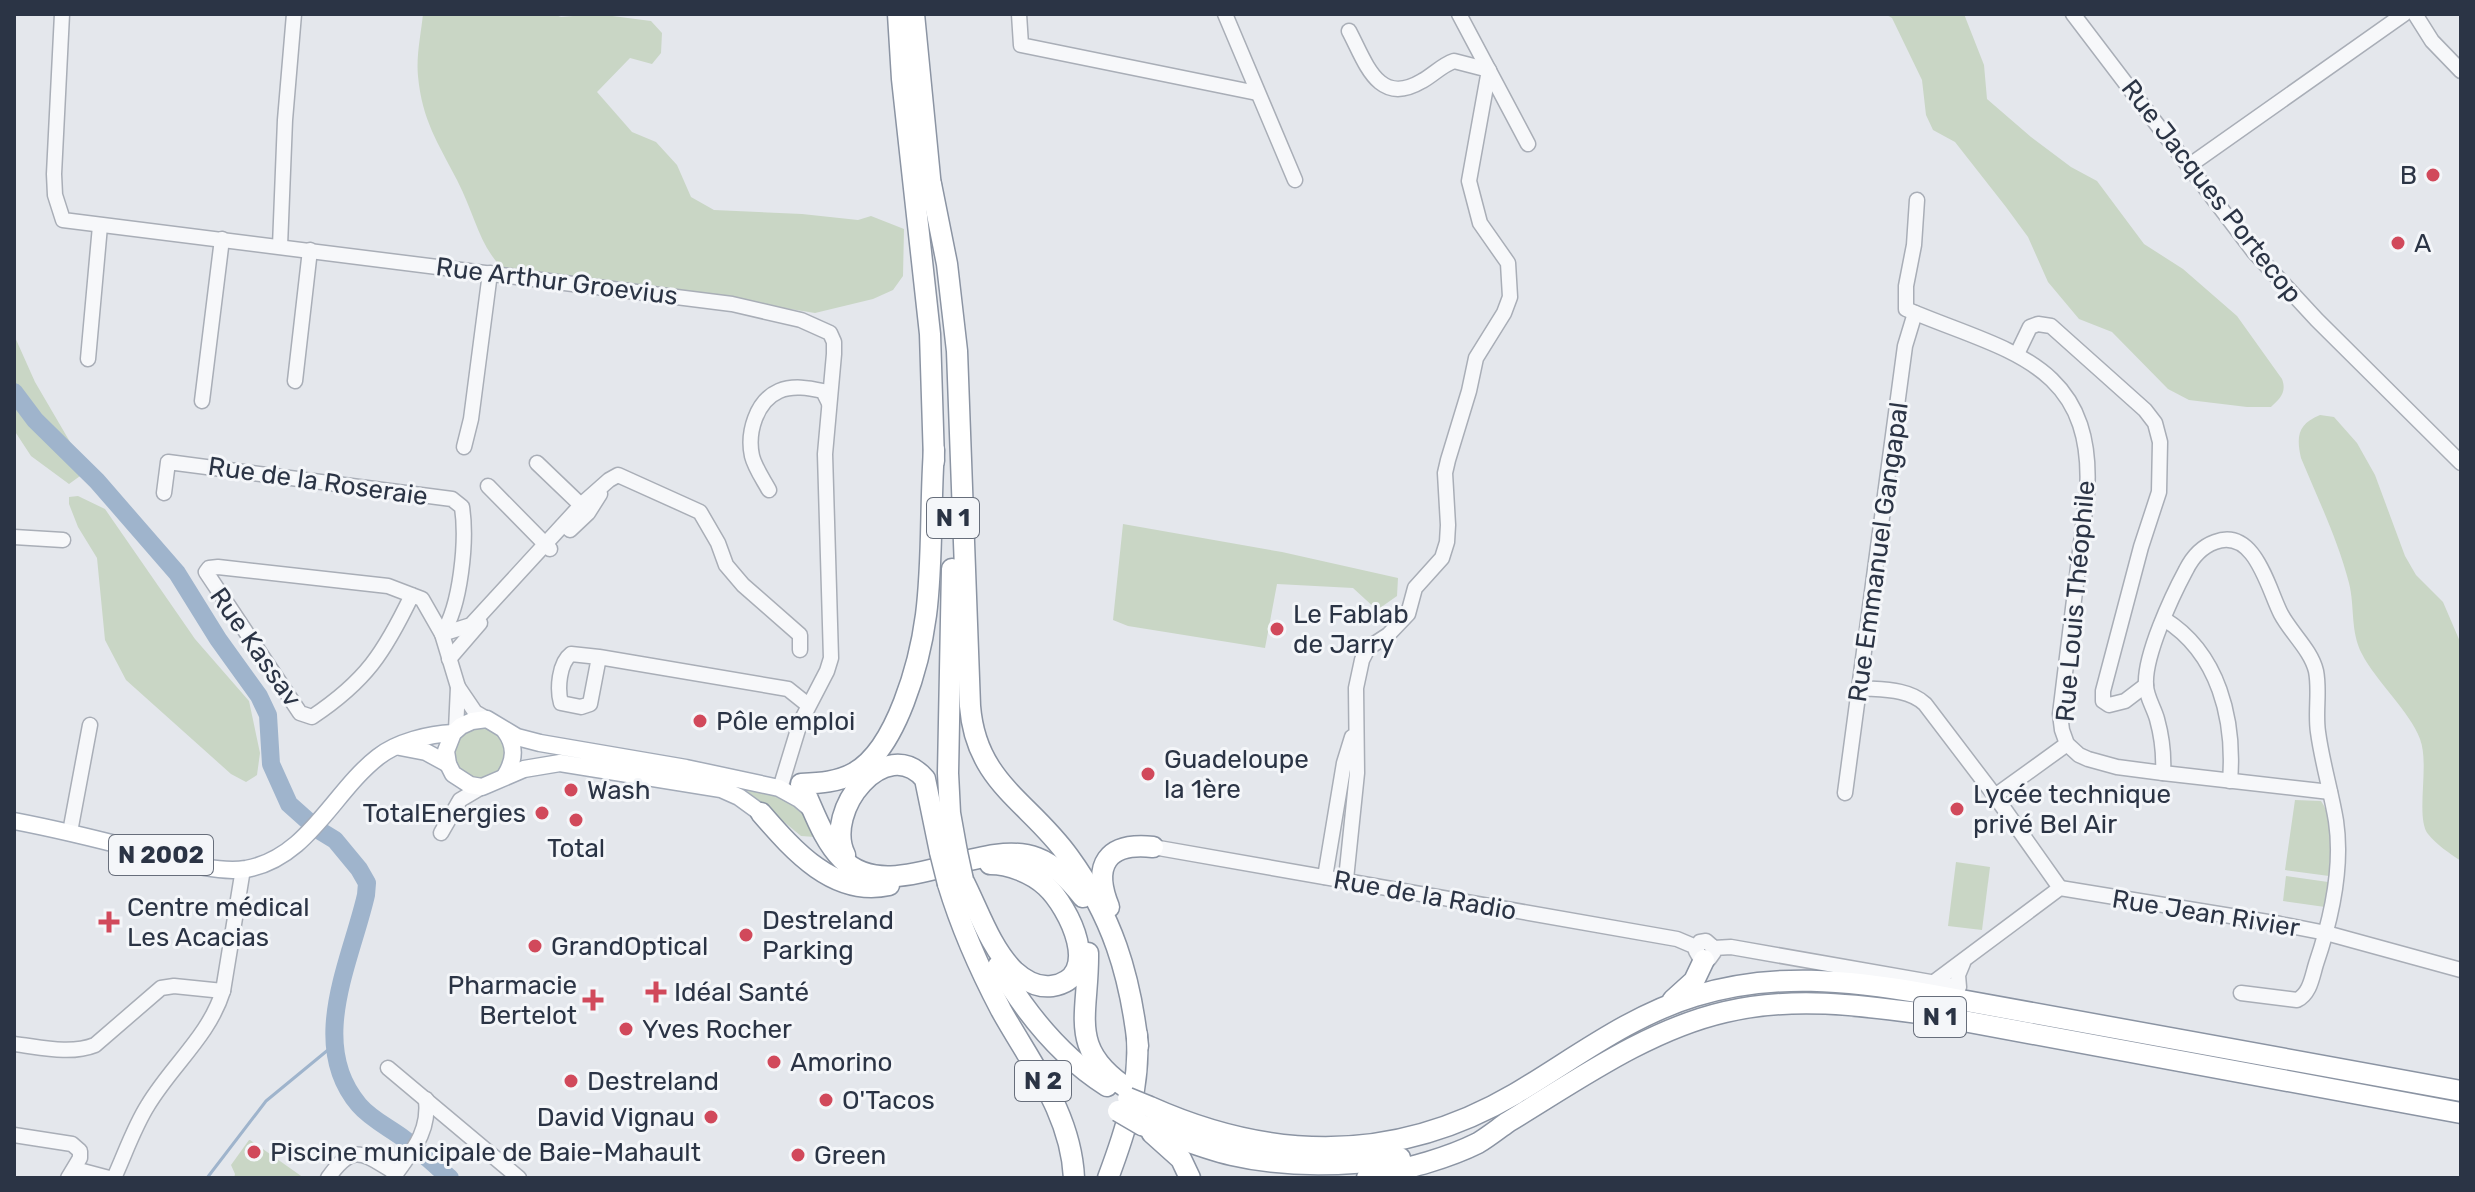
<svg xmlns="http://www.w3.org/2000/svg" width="2475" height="1192" font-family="Rubik,sans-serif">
  <rect width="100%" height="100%" fill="#e4e7ec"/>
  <!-- green -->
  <g fill="#c9d6c5">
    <path d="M423,14H553L561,17L597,14L651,21L662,33L661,53L652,64L630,58L597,92L632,132L656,142L677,165L691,197L714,210L802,214L858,220L871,216L904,229L903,276L893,290L873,299L815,313L672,290L525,287C479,257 480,225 457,180C438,143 422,120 418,76C416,56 421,34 423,14Z"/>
    <path d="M1885,14H1964L1984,65L1987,99L2031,137L2071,167L2097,181L2144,244L2183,269L2237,316L2282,379C2287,392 2280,399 2271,407H2247L2189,400L2168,389L2112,332L2079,319L2048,282L2028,237L2006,207L1955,142L1933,130L1926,115L1922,80L1892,18Z"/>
    <path d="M14,335L35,382L87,471L69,484L31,456L14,430Z"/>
    <path d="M2320,415L2334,417L2357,443L2375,475L2405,556L2416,575L2443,602L2461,644V861C2449,853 2437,845 2428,834C2415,817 2430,765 2420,739C2411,713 2375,680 2362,654C2350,631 2355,607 2349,583C2338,540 2318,499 2301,458C2296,436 2298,424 2320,415Z"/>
    <path d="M78,496L105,509L195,639L249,701L260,753L257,775L246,782L231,774L126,680L105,640L97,558L78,527L69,504V497Z"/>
    <path d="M1123,524L1282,552L1398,578L1397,596L1377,610L1353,588L1277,584L1265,648L1128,626L1113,620Z"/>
    <circle cx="480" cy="753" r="27"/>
    <path d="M745,784L802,804L815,837L801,836L744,789Z"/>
    <path d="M2295,800L2321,801C2335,820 2330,854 2329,876L2285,870Z"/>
    <path d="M1956,862L1990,867L1982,930L1948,926Z"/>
    <path d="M2286,876L2328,882L2325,907L2283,901Z"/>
    <path d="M249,1140H250L304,1178H234L235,1174L231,1165Z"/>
  </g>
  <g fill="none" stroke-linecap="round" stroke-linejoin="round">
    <!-- stream -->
    <path stroke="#9fb4cc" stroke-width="3" d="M207,1178L266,1101L334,1045"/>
    <!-- river -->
    <path stroke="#9fb4cc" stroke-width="18" d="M14,392L35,420L97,481L177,573L218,639L259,696L268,715L271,764L289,804L317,829L335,840L359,869L367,883L366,895C351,961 307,1044 359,1105C371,1119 388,1127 403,1138C419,1150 434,1164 450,1178"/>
    <!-- minor casing -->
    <g stroke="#a9aeb7" stroke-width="17">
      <g id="minor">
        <path d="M62,14L54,174L55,195L63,220L732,304L801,320L830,333L834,342V354L825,454L831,658L827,671L800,723L782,782"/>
        <path d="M1019,14L1021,45L1257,93"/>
        <path d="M1225,14L1295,180"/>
        <path d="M1459,14L1528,144"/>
        <path d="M2073,14L2254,252L2317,320L2461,463"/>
        <path d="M2415,14L2432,41L2461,71"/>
        <path d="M2190,165L2404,14"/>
        <path d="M1917,200L1914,245L1906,286V309C2003,351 2096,360 2087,494L2060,714L2062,730L2067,744L2079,755L2088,759L2117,767L2163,773L2330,792"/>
        <path d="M280,246L285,120L294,14"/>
        <path d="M2017,354L2030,327L2038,324L2051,326L2145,410L2155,423L2160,442L2159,492L2141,547L2103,691V701L2109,705L2125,701L2146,685"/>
        <path d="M88,359L100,226"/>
        <path d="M295,381L310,250"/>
        <path d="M202,401L222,239"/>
        <path d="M464,447L471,419L490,273"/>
        <path d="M537,463L585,509"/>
        <path d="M488,486L550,549"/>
        <path d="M769,490C763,479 755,468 752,456C747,433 756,401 779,391C793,385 809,388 823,391L829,403"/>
        <path d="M164,493L168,462L452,499L462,507C467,540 461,606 442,634"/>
        <path d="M570,530L588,513L600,494"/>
        <path d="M14,537L63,540"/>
        <path d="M412,595C384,653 366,681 312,717L300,713L206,572L209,568L218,567L388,586L422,599L442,634L458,687L456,730"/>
        <path d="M2164,619C2219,653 2235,720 2230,781"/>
        <path d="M442,634L471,625L583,503L609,480L618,475L700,512L718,543L726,565L743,585L800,635V650"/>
        <path d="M599,657L590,704L581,707L561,703C557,689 559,663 571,654L599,657L788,689L808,705"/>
        <path d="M449,659L480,623"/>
        <path d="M458,687L475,712L487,719"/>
        <path d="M1859,688C1881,690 1908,688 1925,704L1995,796L2060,888"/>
        <path d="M2163,773C2164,755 2162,737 2157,719C2154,708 2146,696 2146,685C2144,656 2172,596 2186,570C2192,558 2201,547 2215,542C2255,527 2268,589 2281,614C2291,633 2311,650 2316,671C2320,691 2315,712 2318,732C2322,762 2331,791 2336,821C2343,868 2331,920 2316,964C2312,977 2310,994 2297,1000L2241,993"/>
        <path d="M1845,793L1905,346L1915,313"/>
        <path d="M1995,796L2067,744"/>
        <path d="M70,832L90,725"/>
        <path d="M441,833L460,800L482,787"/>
        <path d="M1153,847L1677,939L1696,947"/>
        <path d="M1325,877L1344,763L1352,737"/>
        <path d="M1346,879L1357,773L1356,688L1362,660L1368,648L1388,635L1408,614L1415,588L1442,558L1447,542L1448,525L1445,473L1448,460L1469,391L1476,358L1504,313L1510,297L1508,263L1480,223L1469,181L1489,70L1454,61C1442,65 1433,75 1422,81C1378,107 1366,63 1349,31"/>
        <path d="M1714,948V952L1709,959L1700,958L1696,951L1700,942L1706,941L1714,948L1731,947L1959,987L1958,975L1963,963"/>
        <path d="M1934,982L2060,888L2280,924L2326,933L2461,970"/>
        <path d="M14,1044C40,1047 70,1055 95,1045L161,988L174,986L223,991"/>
        <path d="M388,1068L519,1178"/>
        <path d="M14,1135L72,1144L80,1151V1158L68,1178"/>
        <path d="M75,1169L109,1178"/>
        <path d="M114,1178C125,1154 134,1127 148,1105C172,1065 209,1036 223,991L243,869"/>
        <path d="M328,1178C354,1141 363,1154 396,1173"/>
        <path d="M393,1178C411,1152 430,1133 426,1099"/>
      </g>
    </g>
    <!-- major casing -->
    <g stroke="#a3abb8" stroke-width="19">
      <g id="major">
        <path d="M400,747L426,752L448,764"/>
        <path d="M505,776C515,760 516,746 505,731"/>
        <path d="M761,813L739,797L721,789L560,763L524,769L482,787L470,785L453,774L448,764L446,751L453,733L461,726L472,721L487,719L517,737L540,743L686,768L779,788L799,799L812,810"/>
        <path d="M14,821C56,829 97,839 139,850C171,858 212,874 246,869C308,858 333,792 378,757C397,742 429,734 453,733"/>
      </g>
    </g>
    <!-- highway casing -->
    <g stroke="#8b94a3" stroke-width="23">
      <g id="highway">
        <path d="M898,14L902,79L930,334L934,461"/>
        <path d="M914,14L932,198"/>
        <path d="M931,184L947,264L957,351L970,706C976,783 1030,802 1069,857C1112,916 1130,974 1138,1046"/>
        <path d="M934,450C930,505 933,561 926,615C920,661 897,749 854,773C838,782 820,783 801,784C813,808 822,839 842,859C890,908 980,836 1037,858C1056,865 1071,882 1083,897"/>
        <path d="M952,569L948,773L950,813L957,852"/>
        <path d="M761,813C794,851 834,897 889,885"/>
        <path d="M845,855C823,810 886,733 925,779L940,852"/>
        <path d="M963,880C978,909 990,947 1014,971C1024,980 1038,988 1052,986C1104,978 1069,907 1046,886C1032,873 1009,864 990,864"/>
        <path d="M948,884C961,927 980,970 1001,1010C1031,1064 1071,1113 1074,1178"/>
        <path d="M1109,907C1092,865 1107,842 1153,847"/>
        <path d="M1088,953C1089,1016 1066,1049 1130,1090"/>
        <path d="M998,966C1025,1012 1061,1057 1107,1086"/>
        <path d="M1673,1000L1694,981L1704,960"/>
        <path d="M1150,1107C1273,1162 1397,1163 1515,1094C1574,1059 1629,1016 1695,996C1773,972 1849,980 1928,994L2461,1091"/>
        <path d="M1142,1125C1172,1135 1201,1148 1232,1155C1288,1168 1344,1166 1400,1158"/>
        <path d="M1152,1133L1181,1159L1190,1178"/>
        <path d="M1108,1178C1126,1130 1140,1087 1137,1035"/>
        <path d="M1367,1178C1404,1169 1444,1160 1478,1143C1488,1137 1498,1129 1508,1122C1576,1081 1647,1030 1725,1012C1792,996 1859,1005 1926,1014L2461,1113"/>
      </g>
    </g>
    <!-- minor -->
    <use href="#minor" stroke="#f7f8fa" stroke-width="14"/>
    <!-- major -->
    <use href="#major" stroke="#fff" stroke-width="16"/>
    <!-- highway -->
    <use href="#highway" stroke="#fff" stroke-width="20"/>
    <!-- highway-bridge casing -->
    <g stroke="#8b94a3" stroke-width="23" stroke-linecap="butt">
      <g id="highway-bridge">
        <path d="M940,852L948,884"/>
        <path d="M957,852L963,880"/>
        <path d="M1128,1098L1150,1107"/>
        <path d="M1118,1111L1142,1125"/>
      </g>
    </g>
    <!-- highway-bridge -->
    <use href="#highway-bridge" stroke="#fff" stroke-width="20"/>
  </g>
  <!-- markers -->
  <g fill="#d1495b" stroke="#f4f6f9" stroke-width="3">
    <circle cx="2433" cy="175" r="8"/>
    <circle cx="2398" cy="243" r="8"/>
    <circle cx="1277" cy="629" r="8"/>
    <circle cx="700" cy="721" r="8"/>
    <circle cx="1148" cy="774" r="8"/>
    <circle cx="571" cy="790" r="8"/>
    <circle cx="1957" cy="809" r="8"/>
    <circle cx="542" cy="813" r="8"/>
    <circle cx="576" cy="820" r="8"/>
    <path d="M105 910h8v8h8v8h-8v8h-8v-8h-8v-8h8z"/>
    <circle cx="746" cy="935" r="8"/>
    <circle cx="535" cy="946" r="8"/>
    <path d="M652 980h8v8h8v8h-8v8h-8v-8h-8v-8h8z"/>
    <path d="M589 988h8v8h8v8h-8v8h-8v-8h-8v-8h8z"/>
    <circle cx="626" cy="1029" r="8"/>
    <circle cx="774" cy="1062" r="8"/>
    <circle cx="571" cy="1081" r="8"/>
    <circle cx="826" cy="1100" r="8"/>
    <circle cx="711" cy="1117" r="8"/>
    <circle cx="254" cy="1152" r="8"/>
    <circle cx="798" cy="1155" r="8"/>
  </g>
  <g text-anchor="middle" stroke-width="6" stroke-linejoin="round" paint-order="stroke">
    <!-- shield labels -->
    <g fill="#f4f6f9" stroke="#676e7b" stroke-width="2">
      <rect x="927" y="498" width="52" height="40" rx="6"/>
      <rect x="109" y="835" width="104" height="40" rx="6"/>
      <rect x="1914" y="997" width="52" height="40" rx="6"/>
      <rect x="1015" y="1061" width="56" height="40" rx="6"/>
    </g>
    <g font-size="24" font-weight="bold" fill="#2b3445">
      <text x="953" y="526">N 1</text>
      <text x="161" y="863">N 2002</text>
      <text x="1940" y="1025">N 1</text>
      <text x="1043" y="1089">N 2</text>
    </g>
    <!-- poi labels -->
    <g font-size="26" fill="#2b3445" stroke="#f4f6f9" text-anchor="start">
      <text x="2417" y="184" text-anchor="end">B</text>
      <text x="2414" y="252">A</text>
      <text x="1293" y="623">Le Fablab<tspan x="1293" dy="30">de Jarry</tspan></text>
      <text x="716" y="730">Pôle emploi</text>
      <text x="1164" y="768">Guadeloupe<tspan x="1164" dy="30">la 1ère</tspan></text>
      <text x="587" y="799">Wash</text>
      <text x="1973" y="803">Lycée technique<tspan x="1973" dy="30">privé Bel Air</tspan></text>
      <text x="526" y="822" text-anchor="end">TotalEnergies</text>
      <text x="576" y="857" text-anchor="middle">Total</text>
      <text x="127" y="916">Centre médical<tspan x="127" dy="30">Les Acacias</tspan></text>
      <text x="762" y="929">Destreland<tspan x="762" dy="30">Parking</tspan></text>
      <text x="551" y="955">GrandOptical</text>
      <text x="577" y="994" text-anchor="end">Pharmacie<tspan x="577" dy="30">Bertelot</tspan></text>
      <text x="674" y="1001">Idéal Santé</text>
      <text x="642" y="1038">Yves Rocher</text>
      <text x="790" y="1071">Amorino</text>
      <text x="587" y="1090">Destreland</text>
      <text x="842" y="1109">O'Tacos</text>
      <text x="695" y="1126" text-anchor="end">David Vignau</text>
      <text x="270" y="1161">Piscine municipale de Baie-Mahault</text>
      <text x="814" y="1164">Green</text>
    </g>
    <!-- street labels -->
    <g font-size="26" fill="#2b3445" stroke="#f4f6f9">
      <text transform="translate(2212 191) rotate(52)" y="9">Rue Jacques Portecop</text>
      <text transform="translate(557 281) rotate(7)" y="9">Rue Arthur Groevius</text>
      <text transform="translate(318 481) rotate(8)" y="9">Rue de la Roseraie</text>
      <text transform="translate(1878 552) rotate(-82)" y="9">Rue Emmanuel Gangapal</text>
      <text transform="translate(2075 601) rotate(-85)" y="9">Rue Louis Théophile</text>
      <text transform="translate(256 647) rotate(55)" y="9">Rue Kassav</text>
      <text transform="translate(1425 895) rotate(10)" y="9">Rue de la Radio</text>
      <text transform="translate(2206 913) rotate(9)" y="9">Rue Jean Rivier</text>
    </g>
  </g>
  <!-- border -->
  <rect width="2475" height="1192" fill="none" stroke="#2b3445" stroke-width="32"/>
</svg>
